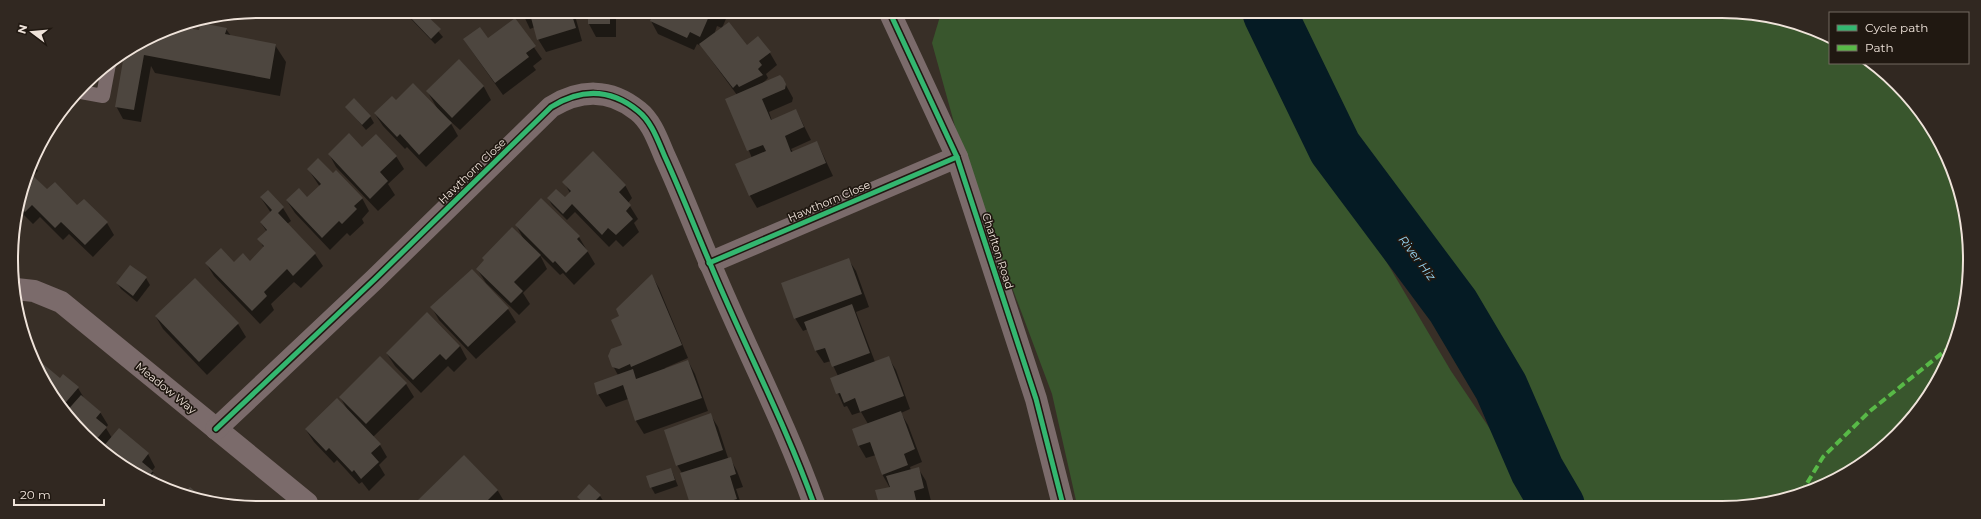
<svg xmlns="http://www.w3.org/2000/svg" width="1981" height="519" font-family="Montserrat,sans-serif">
  <rect width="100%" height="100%" fill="#382f27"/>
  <!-- green -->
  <g fill="#39562d">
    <path d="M941,13L1240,14L1451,371L1542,506L1077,505L1052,394L964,159L932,43Z"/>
    <path d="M1290,14L1770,16L1830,41V63H1870L1928,121L1965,211V308L1937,384L1886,446L1817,489L1754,506H1574L1478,372L1452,312L1345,137Z"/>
  </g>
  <!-- shadow -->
  <g fill="#0007" fill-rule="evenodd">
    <path d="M410,11L422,12L443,37L435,44L412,20L408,14Z"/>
    <path d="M522,12H574L582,41L546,52L538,39L535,27L530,29Z"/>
    <path d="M589,12H645V15H616V37H596L589,24Z"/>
    <path d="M655,12H729L722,28L747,46L770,53L777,65L766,74L768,78L763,83L782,78L793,98L792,102L769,112L772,121L796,110L811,140L791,149L793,152L817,142L833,176L757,208L750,196L752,158L727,99L737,95L701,46L697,44L694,50L658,34L651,21ZM717,26L722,28L714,35Z"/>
    <path d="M515,20L542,59L533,66L536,70L503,95L464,40H488Z"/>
    <path d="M178,27L200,31L226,29L231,36L275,45L286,62L280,96L155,73L151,66L141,122L123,119L116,106L125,54L165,30Z"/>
    <path d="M459,60L484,87L491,100L460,130L449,120L458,136L426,167L407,147L405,149L383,126L375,114L396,102L437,108L427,91Z"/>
    <path d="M346,107L370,116L374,123L366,130Z"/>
    <path d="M362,149L396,156L404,169L388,184L395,195L378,211L336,167L329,154Z"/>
    <path d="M33,163L38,171L33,176L47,191L107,223L114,235L93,257L69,234L63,240L40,217L33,224L20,211Z"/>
    <path d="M308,169L333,174L362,198L369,211L362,219L364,223L350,236L347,233L330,250L295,213L287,201L307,199L320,187Z"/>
    <path d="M564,182L625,185L632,198L628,203L638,219L634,223L639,232L623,247L616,240L609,247L575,212L567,220L552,205L548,198L565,199L570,193Z"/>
    <path d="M268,191L283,208L291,221L287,224L315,254L323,266L301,288L294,282L271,304L274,310L260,324L214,276L206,263L250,262L264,248L259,239L267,232L261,223L271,213L261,198Z"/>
    <path d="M516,225L579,237L595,264L574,285L563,273L560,275L540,255L547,269L523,293L530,304L519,315L486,283L477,269L524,240Z"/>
    <path d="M848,259L856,271L869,307L856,312L875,362L888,357L896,370L910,409L901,413L908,425L922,462L910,467L911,470L918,468L926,481L931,501L920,504H880L876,491L890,488L882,474L876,455L866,458L859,446L868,424L861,412L852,415L847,406L844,407L831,378L838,376L831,361L824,363L816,351L808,329L803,331L795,318Z"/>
    <path d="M472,270L508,309L516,322L476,359L439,320L432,308Z"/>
    <path d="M652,276L659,288L688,358L665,368L666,369L688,361L695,374L708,411L644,434L636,421L628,399L606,407L598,394L618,375L613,366L623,346L621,316Z"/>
    <path d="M146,278L150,285L137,302L121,289L117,283Z"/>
    <path d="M195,279L238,324L246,337L207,375L163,329L156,317Z"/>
    <path d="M460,346L467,359L454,372L448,366L421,393L395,366L387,354Z"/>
    <path d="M380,357L406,384L414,397L373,437L380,445L387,457L379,465L385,475L369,491L362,482L359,484L337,460L334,463L314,442L306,430L347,409L340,397Z"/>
    <path d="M37,360L60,379L78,388L84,398L100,412L108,425L106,428L112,438L148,454L155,467L152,471L164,484L122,466L62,411Z"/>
    <path d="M710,414L718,427L728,458H730L737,471L743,487L736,489L741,504H691L682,473L677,465Z"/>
    <path d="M464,456L498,491L505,503L415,504Z"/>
    <path d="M671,469L678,486L655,494L651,487Z"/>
    <path d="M600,496L604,502L602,504H583L579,497Z"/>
  </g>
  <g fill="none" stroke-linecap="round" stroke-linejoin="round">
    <!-- river -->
    <path stroke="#051b24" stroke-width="54" d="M1270,14L1335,148L1453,306L1501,387L1537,470L1558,506"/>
  </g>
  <!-- building -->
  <g fill="#4d463f">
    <path d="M409,11L423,12L441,29L431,39L407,14Z"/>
    <path d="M521,12H571L576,28L537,40L530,14L522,16Z"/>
    <rect x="588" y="12" width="22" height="12"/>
    <path d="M654,12H716L715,16L710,14L700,37L690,32L687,38L650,21Z"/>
    <path d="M515,18L536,46L526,53L529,57L495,83L463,39L480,27L488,38Z"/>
    <path d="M729,22L747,45L758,36L771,52L759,61L762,65L758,69L763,75L739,87L737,84L733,88L699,44Z"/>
    <path d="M201,23L227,28L225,34L276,44L270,79L144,55L134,110L115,107L124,55L165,30L181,27L199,30Z"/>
    <path d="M459,59L484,86L452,118L426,91Z"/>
    <path d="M780,75L783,78L786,84L785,89L762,99L771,120L796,109L804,127L785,136L791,152L817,141L826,163L749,196L735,164L766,151L763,145L747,151L725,99Z"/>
    <path d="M413,83L452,123L419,155L400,134L397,137L374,113L392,96L396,100Z"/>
    <path d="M354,98L371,116L362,125L345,107Z"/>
    <path d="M349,133L362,147L376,134L397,156L380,172L388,181L370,199L328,154Z"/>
    <path d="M593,151L626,185L619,192L631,205L626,211L633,219L616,235L608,228L602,235L572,204L563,214L547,198L556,189L565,197L571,191L562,182Z"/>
    <path d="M318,158L333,173L336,170L363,198L354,206L357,209L342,224L339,221L322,238L286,200L299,188L307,197L321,184L307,169Z"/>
    <path d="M30,173L47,189L55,182L77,205L84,199L108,222L85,245L61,222L55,228L32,205L25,212L21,208Z"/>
    <path d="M268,190L284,207L278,213L316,253L293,276L287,269L264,292L267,296L252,311L205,263L221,248L234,262L243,253L250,261L264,246L257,239L267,230L260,222L272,210L260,197Z"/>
    <path d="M541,198L580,236L577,239L588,251L566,273L555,261L553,263L515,225Z"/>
    <path d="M512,227L541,255L514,282L523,291L511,303L476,269L484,260L482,258Z"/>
    <path d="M849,258L862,294L794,319L781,283Z"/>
    <path d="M130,265L147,277L133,296L116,283Z"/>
    <path d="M472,269L509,308L468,347L430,307Z"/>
    <path d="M652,274L682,345L631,367L630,364L619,369L612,367L608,356L611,349L622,345L611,320L619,316L616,309Z"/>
    <path d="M195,278L239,323L199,362L155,316Z"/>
    <path d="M852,304L870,353L832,367L825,348L815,351L804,322Z"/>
    <path d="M427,312L460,346L446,360L440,354L413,380L386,353Z"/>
    <path d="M380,356L407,383L366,424L339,397Z"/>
    <path d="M889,356L904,396L860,412L855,398L844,403L840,393L836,394L830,378Z"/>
    <path d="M36,358L60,378L63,374L79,387L61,408Z"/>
    <path d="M688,360L702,398L635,421L623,385L597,395L594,383L633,369L636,379Z"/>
    <path d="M81,395L101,412L96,418L107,427L95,441L65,413Z"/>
    <path d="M337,398L381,444L371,453L379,462L361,479L354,470L352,472L329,448L326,451L305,429Z"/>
    <path d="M901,411L915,449L904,454L908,465L882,475L870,442L858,446L852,429Z"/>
    <path d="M711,413L723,450L676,466L664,430Z"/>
    <path d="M119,428L149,453L142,462L153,471L148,477L122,466L102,448Z"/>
    <path d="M464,455L498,490L484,504H414Z"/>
    <path d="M731,457L736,474L730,476L737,499L721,504H690L680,473Z"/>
    <path d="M919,467L924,488L914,491L917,504H879L875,490L890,487L886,476Z"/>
    <path d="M671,468L675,480L650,488L646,476Z"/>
    <path d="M153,473L167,485L150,478Z"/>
    <path d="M589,484L601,495L592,504H585L577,497Z"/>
    <path d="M190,487L206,501L185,493Z"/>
  </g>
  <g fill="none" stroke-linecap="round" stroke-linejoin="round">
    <!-- service -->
    <path stroke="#7b6b6b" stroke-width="14" d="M81,92L103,96L109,64"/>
    <!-- minor -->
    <g stroke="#7b6b6b" stroke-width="22">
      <path d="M709,263L957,157"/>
      <path d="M16,289L34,291L61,302L307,503"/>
      <path d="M216,429L375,279L551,107C580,89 610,88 638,111C652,122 658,141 665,157C682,194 696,231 712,268C745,347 785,423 814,504"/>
    </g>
    <!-- tertiary -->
    <path stroke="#7b6b6b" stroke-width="22" d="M890,13L957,157L1036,399L1063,505"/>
    <!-- quiet -->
    <path stroke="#58b947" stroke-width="4" stroke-dasharray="8 4" stroke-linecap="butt" d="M1801,493L1823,457L1870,411L1951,346"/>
    <!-- cycleway casing -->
    <g stroke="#201811" stroke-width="8">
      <g id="cycleway">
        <path d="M890,13L957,157L1036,399L1063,505"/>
        <path d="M709,263L957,157"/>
        <path d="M216,429L375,279L551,107C580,89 610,88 638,111C652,122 658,141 665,157C682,194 696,231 712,268C745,347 785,423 814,504"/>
      </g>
    </g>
    <!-- cycleway -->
    <use href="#cycleway" stroke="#33b770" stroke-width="5"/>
  </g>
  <g text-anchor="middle" stroke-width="3.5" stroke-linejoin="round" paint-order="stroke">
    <!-- street labels -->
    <g font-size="11" fill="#efe3da" stroke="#201811">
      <text transform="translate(472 171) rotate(-44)" y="4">Hawthorn Close</text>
      <text transform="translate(829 201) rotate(-23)" y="4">Hawthorn Close</text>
      <text transform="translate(998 251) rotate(72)" y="4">Charlton Road</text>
      <text transform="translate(166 388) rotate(39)" y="4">Meadow Way</text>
    </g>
    <!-- water labels -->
    <g font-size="12" font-style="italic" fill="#98d8f5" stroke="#201811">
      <text transform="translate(1417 258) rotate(53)" y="4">River Hiz</text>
    </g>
  </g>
  <!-- crop -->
  <path d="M0 0H1981V519H0ZM259 18H1722A241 241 0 0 1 1963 259V260A241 241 0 0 1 1722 501H259A241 241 0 0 1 18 260V259A241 241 0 0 1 259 18Z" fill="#312821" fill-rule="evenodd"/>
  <path fill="none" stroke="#efe3da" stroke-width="2" d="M259 18H1722A241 241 0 0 1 1963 259V260A241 241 0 0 1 1722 501H259A241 241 0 0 1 18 260V259A241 241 0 0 1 259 18Z"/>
  <!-- legend -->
  <rect x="1829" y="12" width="140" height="52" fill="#201811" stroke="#736961"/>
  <rect x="1837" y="25" width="20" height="6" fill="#33b770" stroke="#736961"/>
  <text x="1865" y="32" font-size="12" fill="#efe3da">Cycle path</text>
  <rect x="1837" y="45" width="20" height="6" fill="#58b947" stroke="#736961"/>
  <text x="1865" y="52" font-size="12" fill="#efe3da">Path</text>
  <!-- north arrow -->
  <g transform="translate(32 32) rotate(286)" stroke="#201811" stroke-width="3" paint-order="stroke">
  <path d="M0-3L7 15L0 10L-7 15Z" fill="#efe3da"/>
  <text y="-6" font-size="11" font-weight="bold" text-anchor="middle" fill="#efe3da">N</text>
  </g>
  <!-- scale -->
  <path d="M14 499v6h90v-6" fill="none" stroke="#efe3da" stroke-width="2"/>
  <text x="20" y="499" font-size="12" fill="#efe3da" stroke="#201811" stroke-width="3" paint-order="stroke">20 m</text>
</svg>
